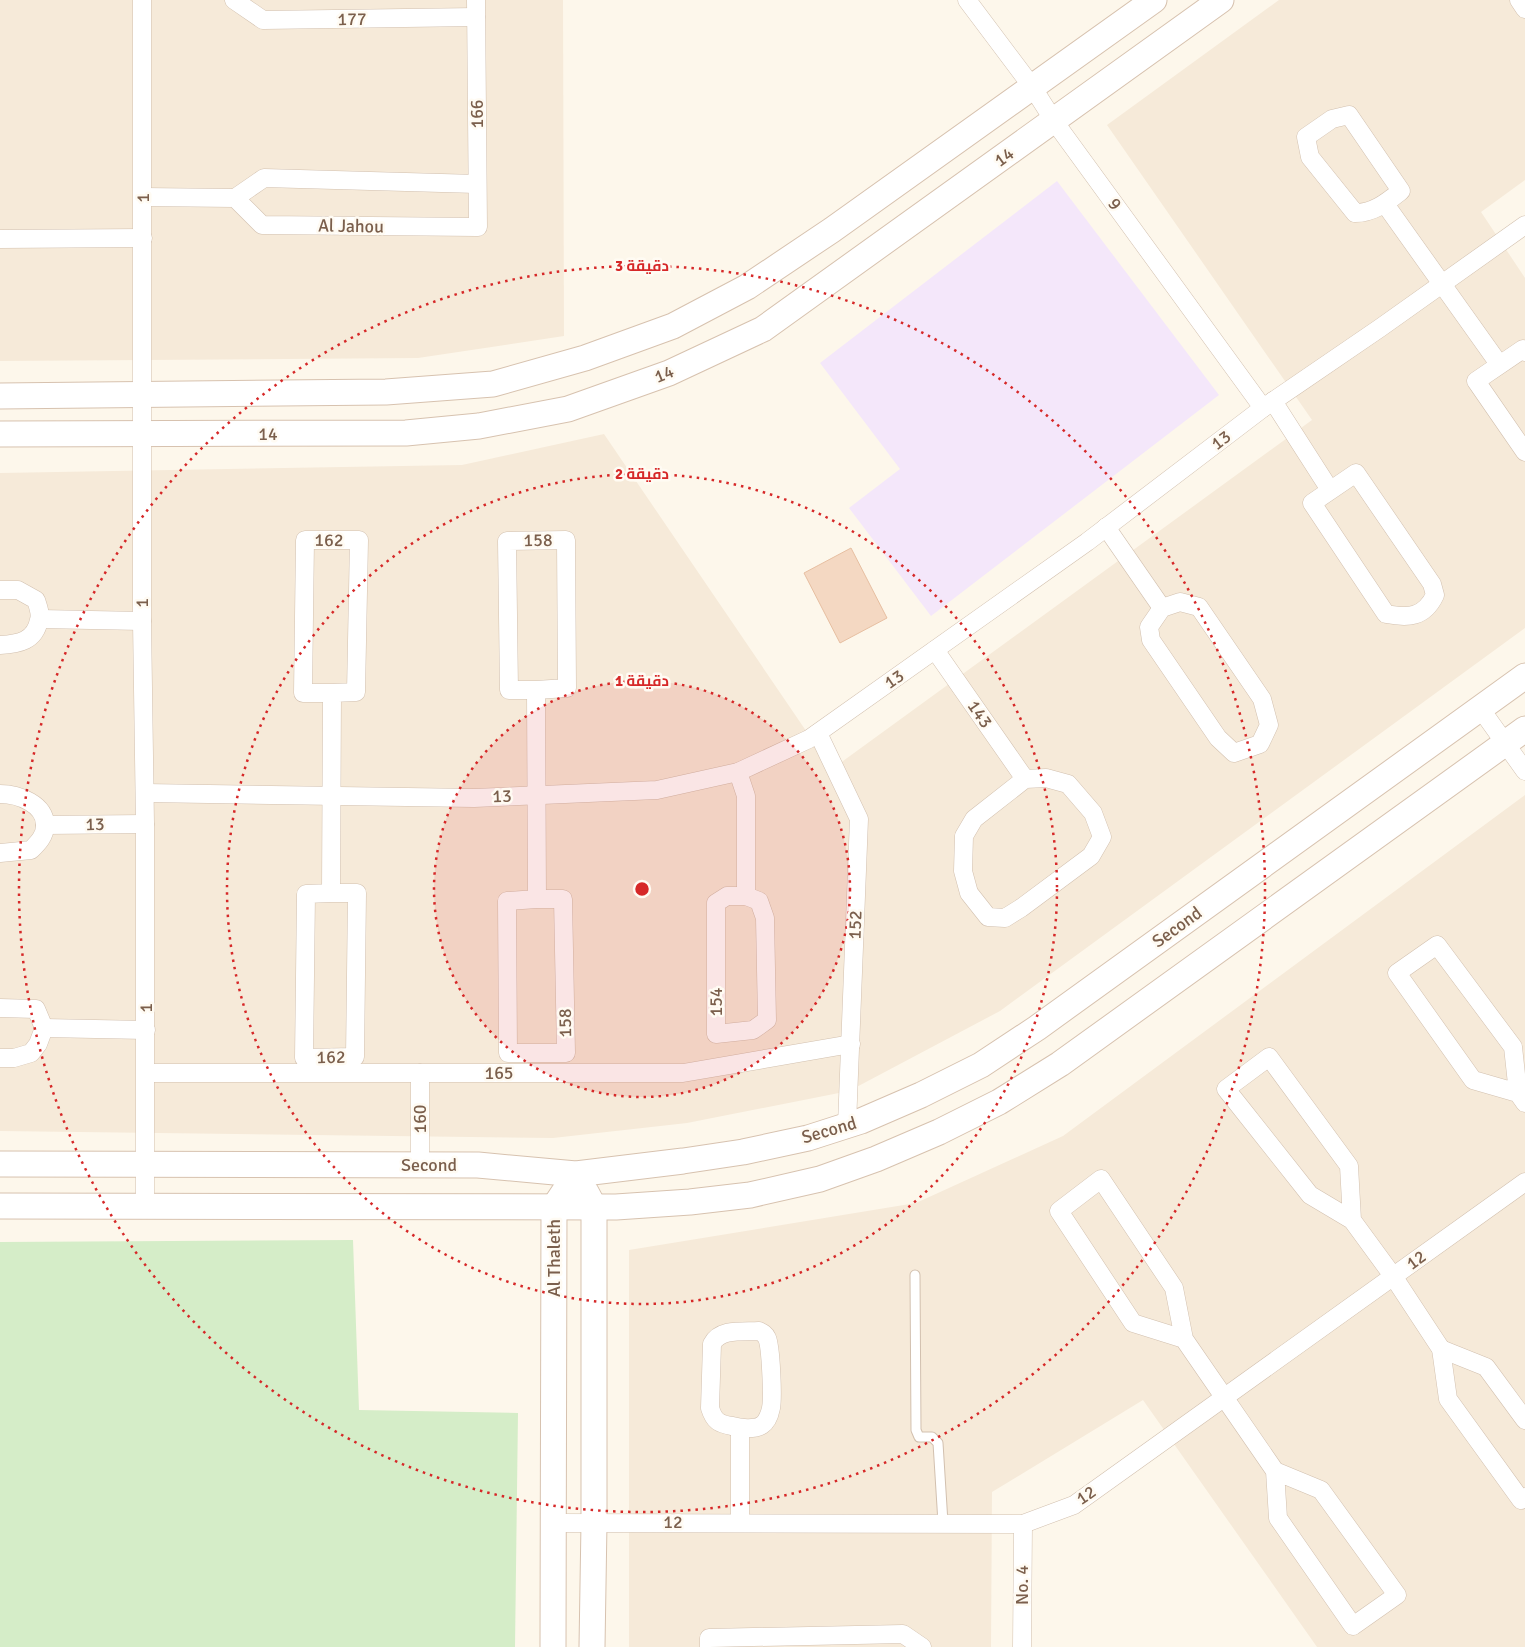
<svg xmlns="http://www.w3.org/2000/svg" width="1525" height="1647" font-family="Signika,Cairo,sans-serif">
  <rect width="100%" height="100%" fill="#fdf7eb"/>
  <!-- residential -->
  <g fill="#f6ead9">
    <path d="M0,0H563L564,336L418,358L0,361Z"/>
    <path d="M1279,0H1525V180L1481,212L1525,278V628L1000,1011L849,1091L687,1123L553,1138L0,1131V473L462,465L604,434L832,769L1312,420L1107,125Z"/>
    <path d="M1525,795V1647H1317L1143,1400L992,1492L991,1647H629V1250L916,1203L1063,1136Z"/>
  </g>
  <!-- education -->
  <path fill="#f4e7fa" d="M1057,181L1219,395L931,616L849,508L900,469L820,363Z"/>
  <!-- green -->
  <path fill="#d5edc8" d="M353,1240L359,1410L518,1413L515,1647H0V1242Z"/>
  <!-- building -->
  <path fill="#f4d8c2" stroke="#e7bfa1" d="M851,548L887,618L840,643L804,573Z"/>
  <g fill="none" stroke-linecap="round" stroke-linejoin="round">
    <!-- lane casing -->
    <g stroke="#d2c0af" stroke-width="11">
      <path id="lane" d="M915,1275L916,1430L919,1437H932L938,1443L943,1523"/>
    </g>
    <!-- street casing -->
    <g stroke="#d2c0af" stroke-width="19">
      <g id="street">
        <path d="M142,0V621L145,824V1206"/>
        <path d="M234,0L263,20L476,17"/>
        <path d="M967,0L1033,88L1054,121L1263,408"/>
        <path d="M1519,0L1525,9"/>
        <path d="M1349,115L1401,191C1387,202 1374,213 1355,213L1310,157L1306,137L1332,119Z"/>
        <path d="M143,197L235,198L262,225L478,227L476,0"/>
        <path d="M235,198L264,178L477,184"/>
        <path d="M1385,204L1499,364"/>
        <path d="M0,239L143,238"/>
        <path d="M1525,352L1523,349L1476,381L1525,452"/>
        <path d="M1273,401L1330,490"/>
        <path d="M1356,473L1432,584L1435,595C1424,618 1408,618 1386,614L1312,503Z"/>
        <path d="M1106,527L1162,608"/>
        <path d="M0,590H18L36,600C38,606 41,614 39,620C35,641 19,644 0,645"/>
        <path d="M1180,602L1199,607L1262,699L1269,725L1260,744L1234,753L1218,738L1151,640L1149,627L1162,608Z"/>
        <path d="M40,619L142,621"/>
        <path d="M935,650L1025,779"/>
        <path d="M536,690H509L507,541L566,540L567,688L536,690L537,899H563L566,1053H508L507,901L537,899"/>
        <path d="M1480,708L1525,771"/>
        <path d="M818,733L859,819L847,1125"/>
        <path d="M738,772L746,796V896L759,901L765,918L767,1020L753,1030L716,1034V903L727,896H746"/>
        <path d="M1046,778L1068,784L1093,813L1102,837L1091,856L1021,908L1005,918L988,917L969,893L963,871L964,836L974,819L1025,779Z"/>
        <path d="M145,793L474,798L657,790L738,772L809,739L1087,542L1263,408L1380,328L1525,225"/>
        <path d="M0,794C18,794 46,804 45,826C45,836 38,843 31,850L0,853"/>
        <path d="M45,825L145,824"/>
        <path d="M331,893L306,894L304,1058L355,1057L357,893H331L332,693L356,692L359,540H305L303,693H332"/>
        <path d="M0,1008L36,1009L44,1028L38,1044L31,1053L14,1058H0"/>
        <path d="M44,1028L146,1030"/>
        <path d="M146,1073H683L851,1044"/>
        <path d="M1518,1093L1473,1080L1397,973L1437,945L1513,1047L1518,1093L1525,1103"/>
        <path d="M420,1165V1073"/>
        <path d="M1352,1220L1349,1166L1269,1057L1226,1089L1310,1195L1352,1220L1393,1276L1441,1349L1448,1399L1521,1500L1525,1497"/>
        <path d="M759,1331C763,1333 765,1334 767,1338C771,1347 773,1398 771,1408C770,1413 767,1422 762,1425C755,1430 739,1428 732,1426C719,1424 714,1421 710,1408L712,1344C720,1328 743,1332 759,1331Z"/>
        <path d="M1184,1339L1133,1323L1059,1211L1101,1179L1174,1288L1184,1339L1275,1471L1278,1518L1353,1626L1397,1595L1321,1490L1275,1471"/>
        <path d="M1441,1349L1486,1367L1525,1420"/>
        <path d="M740,1428V1522"/>
        <path d="M554,1523L1023,1524L1074,1505L1525,1182"/>
        <path d="M709,1647V1638L903,1634L922,1647"/>
        <path d="M1022,1647L1023,1524"/>
      </g>
    </g>
    <!-- secondary casing -->
    <g stroke="#d7c2af" stroke-width="27">
      <g id="secondary">
        <path d="M0,396L386,392L493,384L585,358L673,326L747,287L832,230L1154,0"/>
        <path d="M0,434L406,433L479,426L568,409L669,373L763,329L1221,0"/>
        <path d="M0,1164L478,1165L576,1174L683,1161L743,1152L808,1138L861,1121L921,1095L981,1065L1037,1028L1525,676"/>
        <path d="M586,1192L594,1207V1523L592,1647"/>
        <path d="M0,1206L616,1207L690,1202L750,1195L820,1179L876,1159L939,1132L999,1102L1060,1064L1525,729"/>
        <path d="M553,1647L554,1207L564,1192"/>
      </g>
    </g>
    <!-- lane -->
    <use href="#lane" stroke="#fff" stroke-width="9"/>
    <!-- street -->
    <use href="#street" stroke="#fff" stroke-width="18"/>
    <!-- secondary -->
    <use href="#secondary" stroke="#fff" stroke-width="25"/>
  </g>
  <!-- distance rings -->
  <circle cx="642" cy="889" r="208" fill="#d62828" fill-opacity=".12"/>
  <g fill="none" stroke="#d62828" stroke-width="2.5" stroke-dasharray="2.5 5">
    <circle cx="642" cy="889" r="208"/>
    <circle cx="642" cy="889" r="415"/>
    <circle cx="642" cy="889" r="623"/>
  </g>
  <g text-anchor="middle" stroke-width="5" stroke-linejoin="round" paint-order="stroke">
    <!-- street labels -->
    <g font-size="18" fill="#7b5f4c" stroke="#fffbf3">
      <text transform="translate(352 19) rotate(-1)" y="6">177</text>
      <text transform="translate(477 114) rotate(-90)" y="6">166</text>
      <text transform="translate(1004 157) rotate(-36)" y="6">14</text>
      <text transform="translate(143 198) rotate(-90)" y="6">1</text>
      <text transform="translate(1115 204) rotate(54)" y="6">9</text>
      <text transform="translate(351 226) rotate(1)" y="6">Al Jahou</text>
      <text transform="translate(664 374) rotate(-22)" y="6">14</text>
      <text x="268" y="440">14</text>
      <text transform="translate(1221 440) rotate(-37)" y="6">13</text>
      <text transform="translate(329 540) rotate(1)" y="6">162</text>
      <text transform="translate(538 540) rotate(-1)" y="6">158</text>
      <text transform="translate(142 603) rotate(-90)" y="6">1</text>
      <text transform="translate(894 679) rotate(-35)" y="6">13</text>
      <text transform="translate(980 714) rotate(55)" y="6">143</text>
      <text transform="translate(502 796) rotate(-2)" y="6">13</text>
      <text transform="translate(95 824) rotate(-1)" y="6">13</text>
      <text transform="translate(855 925) rotate(-88)" y="6">152</text>
      <text transform="translate(1177 927) rotate(-36)" y="6">Second</text>
      <text transform="translate(716 1002) rotate(-90)" y="6">154</text>
      <text transform="translate(146 1008) rotate(-90)" y="6">1</text>
      <text transform="translate(565 1023) rotate(-91)" y="6">158</text>
      <text transform="translate(331 1057) rotate(-1)" y="6">162</text>
      <text x="499" y="1079">165</text>
      <text transform="translate(420 1119) rotate(-90)" y="6">160</text>
      <text transform="translate(829 1130) rotate(-16)" y="6">Second</text>
      <text x="429" y="1171">Second</text>
      <text transform="translate(554 1258) rotate(-90)" y="6">Al Thaleth</text>
      <text transform="translate(1416 1260) rotate(-36)" y="6">12</text>
      <text transform="translate(1086 1495) rotate(-34)" y="6">12</text>
      <text x="673" y="1528">12</text>
      <text transform="translate(1022 1585) rotate(-90)" y="6">No. 4</text>
    </g>
  </g>
  <circle cx="642" cy="889" r="8" fill="#d62828" stroke="#fffbf3" stroke-width="2.5"/>
  <g font-size="15" text-anchor="middle" font-weight="bold" fill="#d62828" stroke="#fffbf3" stroke-width="5" stroke-linejoin="round" paint-order="stroke">
    <text x="642" y="271">3 دقيقة</text>
    <text x="642" y="479">2 دقيقة</text>
    <text x="642" y="686">1 دقيقة</text>
  </g>
</svg>
